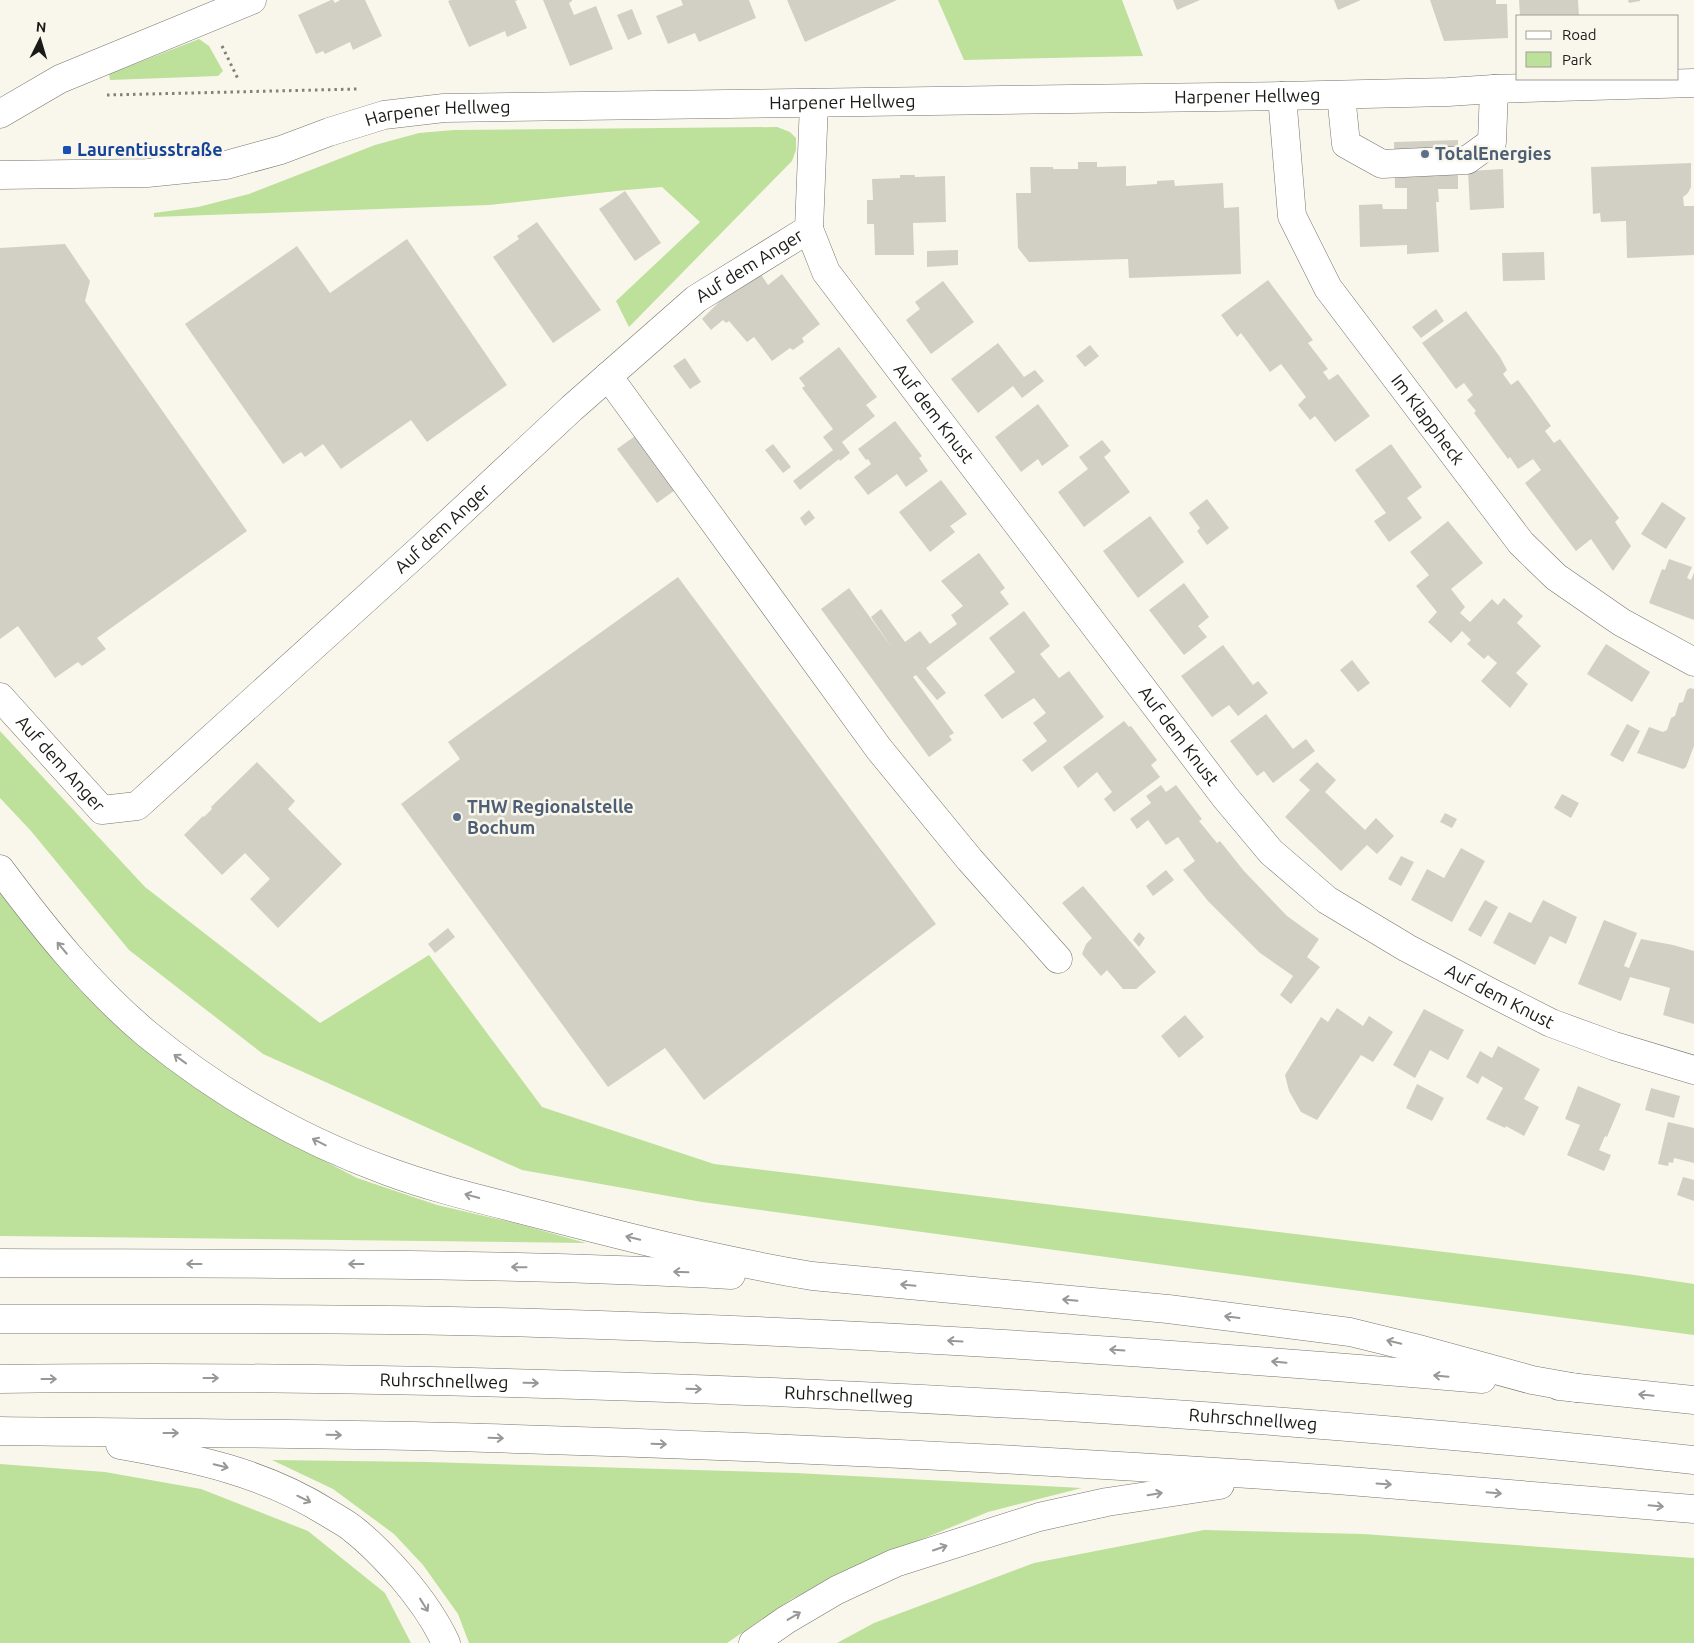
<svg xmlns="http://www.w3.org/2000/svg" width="1694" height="1643" font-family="Ubuntu,sans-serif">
  <rect width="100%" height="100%" fill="#f9f7ec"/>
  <!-- green -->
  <g fill="#bde09b">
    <path d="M938,0H1122L1143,56L964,60Z"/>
    <path d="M199,39L209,46L223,71L218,76L110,80L109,74Z"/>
    <path d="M777,127L790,132L796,138V150L792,161L629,327L616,301L700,222L662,187L626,190L489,205L154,217V213L198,207L249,194L375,145L419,133L454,130Z"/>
    <path d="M0,731L145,887L320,1023L429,955L542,1107L714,1164L1635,1275L1694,1284V1335L1231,1274L702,1202L522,1170L263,1054L129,950L31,831L0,798Z"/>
    <path d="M0,893L80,990L163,1064L246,1120L357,1178L437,1205L519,1224L586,1243L0,1236Z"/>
    <path d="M272,1460L427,1462L796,1473L1082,1488L988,1512L898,1549L792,1599L727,1643H469L458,1614L423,1565L394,1534L333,1489Z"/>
    <path d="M0,1464L105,1472L201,1489L308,1531L385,1593L411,1643H0Z"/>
    <path d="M1204,1530L1363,1534L1694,1558V1643H837L874,1623L1034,1563Z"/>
  </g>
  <!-- building -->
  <g fill="#d2d0c5">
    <path d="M331,0H333L335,3L340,0H365L382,36L353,50L350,42L325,54L323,51L316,54L298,15Z"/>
    <path d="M451,0H518L515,1L527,28L507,37L505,31L469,47L448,1Z"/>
    <path d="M543,0H572V1L569,3L574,15L596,6L613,49L570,66Z"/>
    <path d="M681,0H749L756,18L699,42L695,33L668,44L656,16L683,5Z"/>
    <path d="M787,0H897L805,42Z"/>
    <path d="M1173,0H1200L1177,10Z"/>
    <path d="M1334,0H1361L1338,10Z"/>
    <path d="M1430,0H1496V4H1507L1508,38L1444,41Z"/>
    <path d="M1519,0H1578L1579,16H1520Z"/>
    <path d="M1628,0H1640V1L1629,3Z"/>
    <path d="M632,9L642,34L628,40L617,15Z"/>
    <path d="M1458,140V189H1438L1439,202H1436L1439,252L1407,254V245L1360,247L1359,205L1382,204L1383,209H1407V188H1395L1394,142Z"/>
    <path d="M1078,162H1097V167L1126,166V186L1157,184V181L1174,180L1175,186L1223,183L1224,208L1239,207L1241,274L1129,278L1128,259L1029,262L1018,248L1016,193H1031L1030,167H1053V169H1078Z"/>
    <path d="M1691,163V187L1688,193L1683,197L1684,206H1694V255L1627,258L1626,221L1601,222L1600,213L1593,214L1591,167Z"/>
    <path d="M1503,169L1504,208L1470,210L1468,171Z"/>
    <path d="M900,175H915V177L945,176L946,222L913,223L914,255H875L874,224H867V200H873L872,179L900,178Z"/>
    <path d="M625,191L661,243L635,261L599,209Z"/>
    <path d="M537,222L601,310L553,343L493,257L519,239L517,236Z"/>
    <path d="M407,239L507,385L427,442L411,420L341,469L323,444L305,457L301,452L283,464L185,324L297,246L330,293Z"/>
    <path d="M65,244L90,281L85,301L247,531L97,638L106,649L82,666L78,662L55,678L18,626L0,639V248Z"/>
    <path d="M958,250V265L927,267V251Z"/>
    <path d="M1544,252L1545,280L1503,281L1502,253Z"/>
    <path d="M758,270L768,285L782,274L820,324L802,338L804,342L793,350L790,348L772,361L754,337L747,342L729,321L726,323L723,320L711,330L702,319L722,299Z"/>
    <path d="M1268,280L1313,340L1308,343L1328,369L1323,372L1329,380L1338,374L1370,416L1335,442L1315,416L1310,420L1298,405L1306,397L1281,364L1270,372L1241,333L1237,337L1221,315Z"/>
    <path d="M943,281L974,322L931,354L906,320L920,309L915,302Z"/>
    <path d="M1436,309L1444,321L1421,338L1412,327Z"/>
    <path d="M1466,311L1500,357L1507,370L1503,374L1511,385L1518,380L1551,426L1545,431L1554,443L1560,439L1619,518L1615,522L1631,546L1613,571L1591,539L1576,551L1525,483L1541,470L1533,459L1518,469L1510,457L1508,459L1474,413L1476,411L1467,400L1473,395L1464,383L1456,389L1422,343Z"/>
    <path d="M998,343L1024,377L1035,370L1044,381L1022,398L1013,386L978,413L951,379Z"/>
    <path d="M1090,345L1099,356L1085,367L1076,356Z"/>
    <path d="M839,347L877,397L866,405L875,416L842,442L850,453L840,461L839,459L800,490L793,481L833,450L823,437L833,429L802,388L805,386L799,378Z"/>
    <path d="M685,358L701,382L690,389L673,366Z"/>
    <path d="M1038,404L1069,446L1042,466L1038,459L1021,472L995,437Z"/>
    <path d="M895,421L922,456L919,458L928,471L906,487L897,474L868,495L854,477L871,464L868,459L866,460L858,449Z"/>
    <path d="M638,434L678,488L657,503L617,449Z"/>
    <path d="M1102,440L1111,451L1104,457L1130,492L1084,527L1058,492L1088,469L1079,457Z"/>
    <path d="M773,444L791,467L783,473L765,450Z"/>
    <path d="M1391,444L1422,487L1407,498L1422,518L1389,542L1374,521L1386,513L1355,470Z"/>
    <path d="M941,480L967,514L950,526L955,532L930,552L899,512Z"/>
    <path d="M1207,499L1229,528L1207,545L1197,531L1200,528L1189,513Z"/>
    <path d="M1662,502L1686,518L1666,549L1641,534Z"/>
    <path d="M809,510L815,518L805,526L800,518Z"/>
    <path d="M1150,516L1184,562L1138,598L1103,551Z"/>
    <path d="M1448,521L1483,563L1451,589L1465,607L1460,613L1470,622L1492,599L1498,605L1504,598L1523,616L1517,623L1541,646L1516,673L1528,684L1510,708L1481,681L1497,663L1488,655L1484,659L1467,644L1471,640L1462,631L1451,643L1428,622L1437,612L1416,586L1429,575L1410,552Z"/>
    <path d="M979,553L1005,588L1000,592L1009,604L926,668L946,693L937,700L916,675L913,677L954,733L949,736L952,740L929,757L821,609L849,588L892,648L871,617L881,609L905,642L920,631L930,644L957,624L951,615L963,606L941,581Z"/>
    <path d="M1669,559L1692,567L1687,578L1691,580L1694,573V620L1649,603L1662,569L1665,570Z"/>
    <path d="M678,577L936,924L704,1100L665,1048L608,1087L401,804L460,759L448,742Z"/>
    <path d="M1184,583L1209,617L1198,626L1207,637L1184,655L1149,610Z"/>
    <path d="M1024,611L1050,646L1040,654L1059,678L1069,671L1104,717L1032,772L1022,760L1047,741L1033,723L1046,713L1034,698L1002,719L984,695L1015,672L989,638Z"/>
    <path d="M1606,644L1650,672L1632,702L1587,674Z"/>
    <path d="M1223,645L1253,685L1258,681L1268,693L1238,716L1229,705L1212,717L1181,676Z"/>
    <path d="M1352,660L1370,683L1358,692L1340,670Z"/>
    <path d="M1690,688L1694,689V746L1686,767L1683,769L1637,753L1649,727L1663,732L1667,730L1671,718L1675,716L1679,703L1683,702L1687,690Z"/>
    <path d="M1266,714L1293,749L1306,739L1315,751L1273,783L1264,771L1257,776L1230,741Z"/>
    <path d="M1124,721L1129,727L1131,726L1157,760L1151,765L1160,777L1114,812L1104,799L1112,792L1097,772L1078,788L1063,767Z"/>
    <path d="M1627,724L1640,731L1623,762L1610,755Z"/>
    <path d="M257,762L295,801L288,809L342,864L278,928L250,899L270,879L245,853L222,875L184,835L203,816L204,817L212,809L211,807Z"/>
    <path d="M1317,762L1336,780L1325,792L1365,830L1376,818L1394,836L1377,854L1367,845L1341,871L1285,817L1310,790L1299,780Z"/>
    <path d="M1161,785L1166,792L1176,785L1202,819L1199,821L1217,843L1220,841L1244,871L1287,916L1319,939L1307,957L1320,967L1291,1004L1280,995L1293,976L1260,953L1208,901L1183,870L1195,861L1178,837L1166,845L1148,820L1137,829L1130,819L1151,803L1146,796Z"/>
    <path d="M1562,794L1579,803L1571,818L1554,808Z"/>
    <path d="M1445,813L1457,819L1452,828L1440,822Z"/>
    <path d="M1461,848L1485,861L1452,922L1411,900L1427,869L1444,878Z"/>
    <path d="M1401,856L1414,862L1401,886L1388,879Z"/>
    <path d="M1166,870L1174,880L1153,896L1146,886Z"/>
    <path d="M1083,886L1156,972L1136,989H1123L1107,970L1101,976L1082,954L1086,944L1092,938L1062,903Z"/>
    <path d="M1485,900L1498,907L1481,937L1468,930Z"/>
    <path d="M1543,900L1577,917L1566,944L1550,936L1535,965L1493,943L1509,912L1531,923Z"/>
    <path d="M1604,920L1637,933L1624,966L1629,968L1641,939L1673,945L1694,951V1024L1663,1015L1670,988L1630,977L1621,1001L1578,984Z"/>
    <path d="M448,928L455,937L435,953L428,944Z"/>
    <path d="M1139,932L1145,938L1139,947L1133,940Z"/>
    <path d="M1337,1008L1363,1026L1369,1016L1393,1032L1373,1062L1361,1055L1317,1120L1301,1112L1289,1091L1285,1075L1321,1017L1328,1022Z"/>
    <path d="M1424,1009L1464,1030L1448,1060L1430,1050L1415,1078L1393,1065Z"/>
    <path d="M1185,1015L1204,1037L1179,1058L1161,1036Z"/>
    <path d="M1498,1046L1540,1069L1524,1099L1539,1107L1524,1136L1506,1126L1505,1128L1486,1119L1503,1088L1482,1076L1478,1084L1466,1077L1480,1051L1492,1058Z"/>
    <path d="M1417,1084L1444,1098L1432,1121L1406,1108Z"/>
    <path d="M1578,1086L1621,1104L1607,1137L1605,1136L1599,1150L1611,1155L1604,1171L1567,1155L1580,1125L1565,1119Z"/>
    <path d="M1651,1088L1680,1096L1674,1118L1645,1110Z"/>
    <path d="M1668,1122L1694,1128V1163L1674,1158L1673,1163L1669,1162L1668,1166L1658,1164Z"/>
    <path d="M1683,1177L1694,1180V1201L1677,1195Z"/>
  </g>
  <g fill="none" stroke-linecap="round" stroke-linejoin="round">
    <!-- minor casing -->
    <g stroke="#77756c" stroke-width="29">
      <g id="minor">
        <path d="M1341,95L1346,144L1382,164L1467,160L1492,142L1494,89"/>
        <path id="s1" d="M1282,96L1292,216L1328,288L1521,543L1556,577L1621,622L1694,662"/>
        <path d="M0,114L60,79L252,0"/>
        <path id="s2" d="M809,229L826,272L1225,797L1271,852L1327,900L1407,948L1490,992L1551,1023L1614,1046L1694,1070"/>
        <path d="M608,376L879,749L970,860L1058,959"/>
        <path id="s3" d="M0,697L102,810L137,806L423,547L572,408L696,299L809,229L814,103"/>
      </g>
    </g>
    <!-- major casing -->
    <g stroke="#77756c" stroke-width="29">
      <g id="major">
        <path id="s4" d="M0,175L147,173L226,165L281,150L329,132L384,115L444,108L1282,96L1448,92L1494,89L1694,83"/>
      </g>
    </g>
    <!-- highway casing -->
    <g stroke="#77756c" stroke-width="29">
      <g id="highway">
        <path d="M0,869C44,928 90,986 147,1034C218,1092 301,1140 387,1171C438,1190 493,1202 546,1216C634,1239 722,1261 812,1276L1168,1309L1350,1332L1415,1348L1532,1380L1577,1388"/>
        <path d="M0,1263C244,1264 487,1262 731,1275"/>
        <path d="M0,1319C179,1319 358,1318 537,1323C852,1332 1167,1352 1482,1379"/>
        <path id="s5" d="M0,1379C273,1375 546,1382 818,1394C1111,1407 1403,1428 1694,1460"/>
        <path d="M1559,1386L1694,1400"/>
        <path d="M0,1431C162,1433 324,1433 486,1438C770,1446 1054,1460 1337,1480C1456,1489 1575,1499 1694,1509"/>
        <path d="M120,1445C194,1458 263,1472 328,1513C336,1518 346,1523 353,1529C371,1543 387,1560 402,1577C419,1597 435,1619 446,1643"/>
        <path d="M753,1643L786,1620L837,1590L895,1563L1039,1517L1107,1502L1220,1485"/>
      </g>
    </g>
    <!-- path -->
    <g stroke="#818079" stroke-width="3" stroke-dasharray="2.5 4" stroke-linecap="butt">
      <path d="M222,46L239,81"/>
      <path d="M107,95L358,89"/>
    </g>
    <!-- minor -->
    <use href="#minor" stroke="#fff" stroke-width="28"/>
    <!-- major -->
    <use href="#major" stroke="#fff" stroke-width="28"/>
    <!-- highway -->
    <use href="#highway" stroke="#fff" stroke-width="28"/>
  </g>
  <!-- one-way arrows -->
  <defs><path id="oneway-shaft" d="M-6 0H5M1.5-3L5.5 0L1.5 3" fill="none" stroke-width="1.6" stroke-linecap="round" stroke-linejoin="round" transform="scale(1.25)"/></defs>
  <g stroke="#989896">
    <use href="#oneway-shaft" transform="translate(62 948) rotate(-130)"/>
    <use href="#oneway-shaft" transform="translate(180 1059) rotate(-144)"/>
    <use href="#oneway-shaft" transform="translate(319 1142) rotate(-153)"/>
    <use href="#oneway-shaft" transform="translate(472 1196) rotate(-165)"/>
    <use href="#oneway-shaft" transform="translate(633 1238) rotate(-166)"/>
    <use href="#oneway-shaft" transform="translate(194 1264) rotate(-180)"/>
    <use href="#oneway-shaft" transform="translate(356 1264) rotate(-180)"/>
    <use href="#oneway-shaft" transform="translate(519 1267) rotate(-179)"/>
    <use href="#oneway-shaft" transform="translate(681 1272) rotate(-178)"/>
    <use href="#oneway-shaft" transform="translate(908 1285) rotate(-175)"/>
    <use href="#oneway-shaft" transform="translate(1070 1300) rotate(-175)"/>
    <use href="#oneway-shaft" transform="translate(1232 1317) rotate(-173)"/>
    <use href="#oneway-shaft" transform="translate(955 1341) rotate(-177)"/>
    <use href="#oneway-shaft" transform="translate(1394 1342) rotate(-167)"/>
    <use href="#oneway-shaft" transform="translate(1117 1350) rotate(-176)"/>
    <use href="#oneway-shaft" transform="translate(1279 1362) rotate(-175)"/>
    <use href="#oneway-shaft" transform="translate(1441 1376) rotate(-175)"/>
    <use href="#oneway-shaft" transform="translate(211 1378)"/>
    <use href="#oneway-shaft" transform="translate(49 1379)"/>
    <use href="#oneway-shaft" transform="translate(531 1383) rotate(1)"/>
    <use href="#oneway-shaft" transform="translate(694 1389) rotate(2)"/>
    <use href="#oneway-shaft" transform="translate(1646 1395) rotate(-174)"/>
    <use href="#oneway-shaft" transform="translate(171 1433)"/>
    <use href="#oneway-shaft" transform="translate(334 1435) rotate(1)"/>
    <use href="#oneway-shaft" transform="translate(496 1438) rotate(2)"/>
    <use href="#oneway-shaft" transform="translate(659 1444) rotate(2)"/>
    <use href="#oneway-shaft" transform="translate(221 1466) rotate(13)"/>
    <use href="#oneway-shaft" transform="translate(1384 1484) rotate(4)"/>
    <use href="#oneway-shaft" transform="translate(1494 1493) rotate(5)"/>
    <use href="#oneway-shaft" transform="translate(1155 1494) rotate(-9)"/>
    <use href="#oneway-shaft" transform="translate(304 1499) rotate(26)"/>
    <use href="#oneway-shaft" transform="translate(1656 1506) rotate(5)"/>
    <use href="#oneway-shaft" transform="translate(940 1548) rotate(-19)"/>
    <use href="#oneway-shaft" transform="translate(424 1605) rotate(58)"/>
    <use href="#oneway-shaft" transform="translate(794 1616) rotate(-31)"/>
  </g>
  <!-- markers -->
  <rect fill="#1a4fb4" stroke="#f9f7ec" stroke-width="2" x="62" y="145" width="10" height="10" rx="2.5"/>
  <g fill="#5c6f8a" stroke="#f9f7ec" stroke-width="2">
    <circle cx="1425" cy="154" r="5"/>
    <circle cx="457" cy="817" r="5"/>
  </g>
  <g text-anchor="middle" stroke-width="5" stroke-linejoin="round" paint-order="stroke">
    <!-- street labels -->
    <g font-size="18" fill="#1a1a16" stroke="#f9f7ec">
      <text dy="6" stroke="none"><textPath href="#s4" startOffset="1256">Harpener Hellweg</textPath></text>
      <text dy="6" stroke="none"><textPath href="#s4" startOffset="851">Harpener Hellweg</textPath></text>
      <text dy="6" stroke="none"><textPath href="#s4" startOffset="446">Harpener Hellweg</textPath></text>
      <text dy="6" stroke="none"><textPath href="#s3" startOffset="1005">Auf dem Anger</textPath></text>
      <text dy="6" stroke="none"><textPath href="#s2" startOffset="224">Auf dem Knust</textPath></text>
      <text dy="6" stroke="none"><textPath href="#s1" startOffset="366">Im Klappheck</textPath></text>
      <text dy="6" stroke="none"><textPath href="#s3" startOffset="600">Auf dem Anger</textPath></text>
      <text dy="6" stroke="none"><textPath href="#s2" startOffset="629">Auf dem Knust</textPath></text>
      <text dy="6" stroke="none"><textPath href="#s3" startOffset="90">Auf dem Anger</textPath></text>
      <text dy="6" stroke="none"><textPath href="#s2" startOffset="1049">Auf dem Knust</textPath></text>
      <text dy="6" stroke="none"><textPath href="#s5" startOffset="444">Ruhrschnellweg</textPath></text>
      <text dy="6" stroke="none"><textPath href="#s5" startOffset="849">Ruhrschnellweg</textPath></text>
      <text dy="6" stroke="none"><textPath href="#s5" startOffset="1254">Ruhrschnellweg</textPath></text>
    </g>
    <!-- transit labels -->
    <g font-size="18" font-weight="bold" fill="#164399" stroke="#f9f7ec" text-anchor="start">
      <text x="77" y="156">Laurentiusstraße</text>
    </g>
    <!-- service labels -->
    <g font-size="18" font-weight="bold" fill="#4e5e75" stroke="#f9f7ec" text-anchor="start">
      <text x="1435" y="160">TotalEnergies</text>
      <text x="467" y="813">THW Regionalstelle<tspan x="467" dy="21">Bochum</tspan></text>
    </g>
  </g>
  <!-- legend -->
  <rect x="1516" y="15" width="162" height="65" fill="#f9f7ec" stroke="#a09f96"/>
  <rect x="1526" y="31" width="25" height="8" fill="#ffffff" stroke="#a09f96"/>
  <text x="1562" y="40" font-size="15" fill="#1a1a16">Road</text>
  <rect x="1526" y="52" width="25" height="15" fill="#bde09b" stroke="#a09f96"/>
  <text x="1562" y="65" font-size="15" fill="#1a1a16">Park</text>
  <!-- north arrow -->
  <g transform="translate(40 40) rotate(5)" stroke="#f9f7ec" stroke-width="4" paint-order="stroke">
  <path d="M0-4L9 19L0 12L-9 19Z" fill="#1a1a16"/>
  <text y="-8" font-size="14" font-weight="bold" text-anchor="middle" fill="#1a1a16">N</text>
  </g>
</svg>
